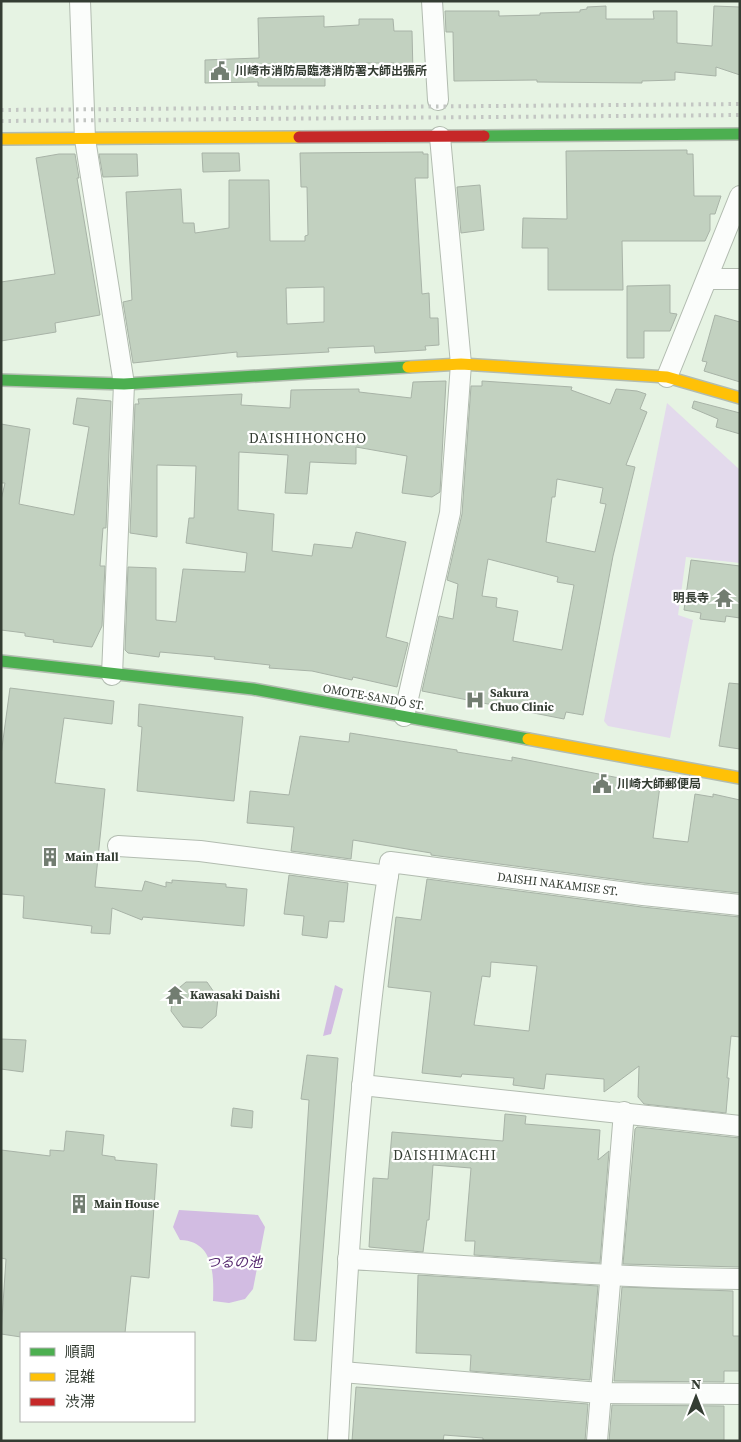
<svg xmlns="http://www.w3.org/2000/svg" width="741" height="1442" font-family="'Source Serif 4','Noto Sans JP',serif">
  <rect width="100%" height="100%" fill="#e6f3e3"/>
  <!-- green -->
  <path fill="#e3daec" d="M667,403L740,470V563L686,557L678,615L693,620L670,738L608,726L604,721Z"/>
  <!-- water -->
  <g fill="#d2bce2">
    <path d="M335,985L343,989L331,1034L323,1036Z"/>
    <path d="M179,1210L258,1215L265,1227L253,1289L245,1299L229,1303L213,1301C214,1275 214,1241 180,1240L173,1227Z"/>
  </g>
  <!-- building -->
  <g fill="#c2d1c0" stroke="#a8b3a7" fill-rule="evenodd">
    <path d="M606,6V19H654L653,11H677V43L712,46L714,6L740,7V75L716,67V76L675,72V80L642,81V83L537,82V80L454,81L453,32H446L445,11H499V16L540,15V13L580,12V10L587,9V7Z"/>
    <path d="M324,16V27L359,25V19H393L394,31H412L413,74L394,75V63H352V67H347V76H325V86H258V82L205,83V60L259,58L258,18Z"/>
    <path d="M687,150V154H693L694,196H721L715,214H710V230L705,241H622L623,290H548V248H522L523,218L567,219L566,151Z"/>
    <path d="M423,152V154H428V178H415L422,294L429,293L430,318H438L439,345L425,346L426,350L375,353L374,346L328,348L329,352L237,357V352L133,363L123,302L132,300L126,192L181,189L183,223H194L195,233L229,228V180H269L270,241H305V236L308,235L307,187H301L300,153ZM324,287V322L287,324L286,288Z"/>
    <path d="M202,153H239L240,171L203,172Z"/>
    <path d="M59,154H75L79,178H77L100,315L55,323L56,332L1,341V282L55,274L36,158Z"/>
    <path d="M99,154H137L138,176L103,177Z"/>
    <path d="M480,185L484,230L461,233L457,187Z"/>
    <path d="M670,285V313L677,314L670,331H644V358H627V286Z"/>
    <path d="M715,315L740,322V382L704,371L707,362L702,361Z"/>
    <path d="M446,381L440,492L432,497L402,493L407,456L356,447V464L310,462L307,494L285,493L288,455L239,452L238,510L274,514L272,551L312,556L314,544L352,548L356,532L406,542L386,637L408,643L397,687L353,677L352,680L312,671L269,668L270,665L214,659L215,657L160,652L159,657L128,653L125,650L128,567L156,568V620L176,622L183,569L245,572L247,553L186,543L189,518H194L196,466L157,465V537L130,533L135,404H139L138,399L242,394L241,405L290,408L291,390L359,389V392L411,398L413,382Z"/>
    <path d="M482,381L572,387L571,390L610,404L616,389L637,391L646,394L640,409L647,412L626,465L635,467L613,556L583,715L566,712L564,719L422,691L439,616L453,619L458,584L447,580L462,514L471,386H482ZM557,479L603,488L600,503L606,504L595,552L546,542L552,497H555ZM488,559L558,577L557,582L574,585L562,650L513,641L518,611L496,607L497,598L482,596Z"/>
    <path d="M77,398L111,401L106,528H103L100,566H105L102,626L92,647L53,642L54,640L25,636V633L1,630V500L5,483H1V424L30,429L19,504L74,515L89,427L73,424Z"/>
    <path d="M694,401L740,413V434L716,427L718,419L692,408Z"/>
    <path d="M691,560L740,566V618L726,616L725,622L700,619L701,613L684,610Z"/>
    <path d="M729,683L740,684V749L719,746Z"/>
    <path d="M10,688L114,701L112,724L64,718L55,783L105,789L95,887L142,891L145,881L166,887V882L172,883V880L226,884V887L247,889L244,926L143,917L142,920L112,908L110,934L91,933L92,926L23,918L24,896L1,894V755Z"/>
    <path d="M139,704L243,717L234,801L137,791L142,727L138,726Z"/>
    <path d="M350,733L457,750V752L512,761V757L660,786L653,838L688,842L695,794L713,797V794L740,800V893L644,883L431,855V853L353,840L351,859L291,851L294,827L247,823L250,791L289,795L300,736L349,742Z"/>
    <path d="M289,875L348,883L344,922L329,921L327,938L302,935L304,916L284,914Z"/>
    <path d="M427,879L642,907L740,917V1037L731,1036L727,1078H729L726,1113L644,1104L638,1097L639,1066L604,1092V1079L546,1074L544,1089L513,1085L514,1078L462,1074L461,1077L422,1073L431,992L388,987L396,917L421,920ZM491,962L537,966L529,1031L474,1025L482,976L490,977Z"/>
    <path d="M186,982H207L218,998L216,1016L202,1028L183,1027L171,1011L173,993Z"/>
    <path d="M1,1039L26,1040L23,1072L1,1069Z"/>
    <path d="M307,1055L338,1058L316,1341L294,1340L309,1100L301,1099Z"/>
    <path d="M233,1108L253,1111L252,1128L231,1126Z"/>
    <path d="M505,1114L526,1116L525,1124L600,1130L598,1160L609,1151L600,1263L474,1255L475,1241H465L471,1168L433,1165L429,1220H427L423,1252L369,1247L373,1178L388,1179L392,1132L503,1141Z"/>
    <path d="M637,1127L740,1138V1267L623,1264L635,1129Z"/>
    <path d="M66,1131L104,1135L102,1155L115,1157V1160L157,1164L149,1278L131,1276L125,1333H21V1337L1,1334L6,1259L1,1258V1150L50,1156V1150L64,1151Z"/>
    <path d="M418,1275L598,1286L590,1380L470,1371L471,1355L416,1353Z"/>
    <path d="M622,1287L733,1291V1336H740V1371H724V1382L614,1381Z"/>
    <path d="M356,1387L588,1404L585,1441H483V1438L444,1435L443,1441H352Z"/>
    <path d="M612,1405L724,1406V1441H609Z"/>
  </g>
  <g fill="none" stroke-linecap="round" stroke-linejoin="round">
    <!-- street casing -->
    <g stroke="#b2bcb0" stroke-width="22">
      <g id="street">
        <path d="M80,1L85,139L124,384L112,675"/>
        <path d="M432,1L438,100"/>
        <path d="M707,279H740"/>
        <path d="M667,377L740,196"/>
        <path d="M404,716L450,513L461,364L440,137"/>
        <path d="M118,846L200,851L388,876"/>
        <path d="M362,1085L740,1126"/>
        <path d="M348,1259C479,1266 609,1278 740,1279"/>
        <path d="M342,1372L600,1393L740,1394"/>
        <path d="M338,1441C348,1247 360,1054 390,862L643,895L740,905"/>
        <path d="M597,1441L624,1112"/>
      </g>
    </g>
    <!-- fast casing -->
    <g stroke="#b2bcb0" stroke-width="14">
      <g id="fast">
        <path d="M484,136L740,134"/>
        <path d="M1,380L124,384L408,367"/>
        <path d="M1,661L253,689L528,739"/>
      </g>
    </g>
    <!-- slow casing -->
    <g stroke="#b2bcb0" stroke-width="14">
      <g id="slow">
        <path d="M1,139L299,137"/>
        <path d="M408,367L461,364L667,377L740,398"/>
        <path d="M528,739L740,778"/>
      </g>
    </g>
    <!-- jam casing -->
    <g stroke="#b2bcb0" stroke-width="14">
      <path id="jam" d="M299,137L484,136"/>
    </g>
    <!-- street -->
    <use href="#street" stroke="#fbfdfb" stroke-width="20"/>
    <!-- fast -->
    <use href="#fast" stroke="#4caf50" stroke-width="11"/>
    <!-- slow -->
    <use href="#slow" stroke="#ffc107" stroke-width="11"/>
    <!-- jam -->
    <use href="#jam" stroke="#c62828" stroke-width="11"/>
    <!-- rail -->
    <g stroke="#c3c6c3" stroke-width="4" stroke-dasharray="2.5 5" stroke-linecap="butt">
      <path d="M1,110L740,104"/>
      <path d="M1,121L740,115"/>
    </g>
  </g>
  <!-- icons -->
  <defs>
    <g id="civic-bare" transform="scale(1.5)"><path d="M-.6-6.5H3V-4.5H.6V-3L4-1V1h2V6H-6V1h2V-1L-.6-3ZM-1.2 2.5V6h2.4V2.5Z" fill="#727d71" stroke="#fff" stroke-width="2.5" paint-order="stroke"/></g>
    <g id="temple-bare" transform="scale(1.5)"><path d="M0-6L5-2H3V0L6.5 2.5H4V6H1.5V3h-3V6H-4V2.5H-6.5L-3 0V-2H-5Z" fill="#727d71" stroke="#fff" stroke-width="2.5" paint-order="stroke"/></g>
    <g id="hospital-bare" transform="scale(1.5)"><path d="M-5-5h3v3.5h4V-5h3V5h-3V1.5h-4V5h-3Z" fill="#727d71" stroke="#fff" stroke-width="2.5" paint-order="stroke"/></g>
    <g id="building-bare" transform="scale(1.5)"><path d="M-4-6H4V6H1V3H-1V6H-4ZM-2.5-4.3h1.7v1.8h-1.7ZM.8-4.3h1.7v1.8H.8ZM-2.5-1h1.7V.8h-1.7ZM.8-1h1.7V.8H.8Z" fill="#727d71" stroke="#fff" stroke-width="2.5" paint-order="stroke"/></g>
  </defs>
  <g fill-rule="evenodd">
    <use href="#civic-bare" x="220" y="71"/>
    <use href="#temple-bare" x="724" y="598"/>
    <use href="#hospital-bare" x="475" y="700"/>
    <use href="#civic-bare" x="602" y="784"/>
    <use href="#building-bare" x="50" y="857"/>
    <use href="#temple-bare" x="175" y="995"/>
    <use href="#building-bare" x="79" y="1204"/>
  </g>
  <g text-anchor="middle" stroke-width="4.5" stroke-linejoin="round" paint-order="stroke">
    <!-- poi labels -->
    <g font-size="12" font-weight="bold" fill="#343d33" stroke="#fff" text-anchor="start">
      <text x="235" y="75">川崎市消防局臨港消防署大師出張所</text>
      <text x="709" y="602" text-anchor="end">明長寺</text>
      <text x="490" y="697">Sakura<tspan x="490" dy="14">Chuo Clinic</tspan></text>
      <text x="617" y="788">川崎大師郵便局</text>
      <text x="65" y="861">Main Hall</text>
      <text x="190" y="999">Kawasaki Daishi</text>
      <text x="94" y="1208">Main House</text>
    </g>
    <!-- street labels -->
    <g font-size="12" fill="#343d33" stroke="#fff">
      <text transform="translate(374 697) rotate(10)" y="4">OMOTE-SANDŌ ST.</text>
      <text transform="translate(558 884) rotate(7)" y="4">DAISHI NAKAMISE ST.</text>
    </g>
    <!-- neighbourhood labels -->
    <g font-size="14" letter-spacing="1" fill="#343d33" stroke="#fff">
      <text x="308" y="443">DAISHIHONCHO</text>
      <text x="445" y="1160">DAISHIMACHI</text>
    </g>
    <!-- water labels -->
    <g font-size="14" font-style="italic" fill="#56296f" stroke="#fff">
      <text x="234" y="1267">つるの池</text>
    </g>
  </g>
  <!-- border -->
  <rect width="741" height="1442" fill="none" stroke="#343d33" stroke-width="5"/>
  <!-- legend -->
  <rect x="20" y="1332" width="175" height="90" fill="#ffffff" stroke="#aeb1ad"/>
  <rect x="30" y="1348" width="25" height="8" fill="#4caf50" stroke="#aeb1ad"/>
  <text x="65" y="1357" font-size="15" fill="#343d33">順調</text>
  <rect x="30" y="1373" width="25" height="8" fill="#ffc107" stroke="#aeb1ad"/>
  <text x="65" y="1382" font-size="15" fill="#343d33">混雑</text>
  <rect x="30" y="1398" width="25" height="8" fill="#c62828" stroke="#aeb1ad"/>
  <text x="65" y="1407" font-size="15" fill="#343d33">渋滞</text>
  <!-- north arrow -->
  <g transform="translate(696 1397)" stroke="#ffffff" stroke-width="4" paint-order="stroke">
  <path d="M0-4L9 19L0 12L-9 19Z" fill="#343d33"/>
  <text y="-8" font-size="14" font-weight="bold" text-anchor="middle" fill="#343d33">N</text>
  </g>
</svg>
